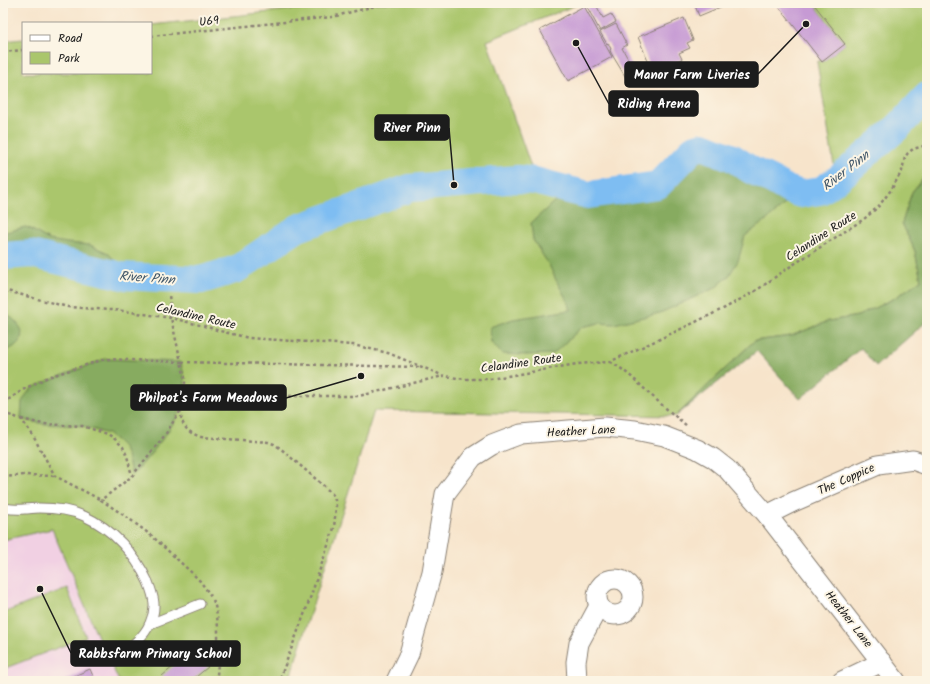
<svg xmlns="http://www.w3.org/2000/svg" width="930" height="684" font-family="Kalam,sans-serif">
  <rect width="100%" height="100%" fill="#fcf5e5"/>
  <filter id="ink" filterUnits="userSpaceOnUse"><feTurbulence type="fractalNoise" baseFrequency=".025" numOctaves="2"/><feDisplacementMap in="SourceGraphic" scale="8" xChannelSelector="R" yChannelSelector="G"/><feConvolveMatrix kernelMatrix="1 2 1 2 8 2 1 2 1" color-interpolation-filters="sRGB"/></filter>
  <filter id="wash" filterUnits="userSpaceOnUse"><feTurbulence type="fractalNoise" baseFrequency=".012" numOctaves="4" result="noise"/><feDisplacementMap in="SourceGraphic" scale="16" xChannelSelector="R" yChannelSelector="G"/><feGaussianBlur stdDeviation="0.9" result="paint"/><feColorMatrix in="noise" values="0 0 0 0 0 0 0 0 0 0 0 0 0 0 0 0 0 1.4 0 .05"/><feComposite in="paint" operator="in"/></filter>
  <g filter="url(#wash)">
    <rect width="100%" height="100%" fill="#f7e4cb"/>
    <!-- built -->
    <path fill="#f1d0e3" d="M52,529L98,637L119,681H3V540Z"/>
    <!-- green -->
    <g fill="#aac66c" stroke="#637144">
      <path d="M329,3H575L576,5L487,41L536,181L578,186L589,189L655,181L686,147L704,141L802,188L820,184L835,172L817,62L821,60L822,62L845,44L813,3H927V173L912,192L902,223L915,251L921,280L893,299L858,316L829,321L791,336L754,341L676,416L374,411L289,681H119L98,637L52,529L3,540V41L23,39V73H151V25L306,8Z"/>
      <path d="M67,588L86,637L3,669V613Z"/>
    </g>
    <!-- forest -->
    <g fill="#87ab60" stroke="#52643e">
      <path d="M704,141L802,188L772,216L745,236L738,261L728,277L715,288L660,313L614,324L599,323L582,327L553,354L526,355L502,354L491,342L490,327L513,319L571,310L568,302L556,280L549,265L533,240L531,223L557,199L578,186L589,189L656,181L686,147Z"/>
      <path d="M927,173V321L876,366L861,348L800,399L757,351L676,416L754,341L791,336L829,321L858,316L893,299L921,280L915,251L902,223L912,192Z"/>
      <path d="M25,227L29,228L49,240L67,243L90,245L108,253L119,265L114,268L34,248L3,250V233Z"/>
      <path d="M3,310C7,313 19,324 21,329C23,333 21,341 17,344C14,348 7,350 3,352Z"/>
      <path d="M105,359L181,362C183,372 186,382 185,393C182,420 150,455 132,476L127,456L123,447L116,440L108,434L82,426L43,424L21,419L22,402L26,395L32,388L46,382Z"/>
    </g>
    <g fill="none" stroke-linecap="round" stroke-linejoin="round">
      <!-- river -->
      <path stroke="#7ebdf2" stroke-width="28" d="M3,256L31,254L122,276L201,280L237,269L298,228L410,188L518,179L535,181L588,195L658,185L693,149L703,146L733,158L751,170L772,180L787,189L801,194L820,191L838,179L898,127L927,96"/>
    </g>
    <g id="blocks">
      <!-- building -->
      <g fill="#c69ad4">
        <path d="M585,3H595L603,18L611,14L616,22L600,31Z"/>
        <path d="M694,3H730L699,16Z"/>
        <path d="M776,3H813L845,44L822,62Z"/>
        <path d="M584,6L612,57L568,81L540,30Z"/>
        <path d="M684,18L693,40L687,43L690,48L679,53L682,59L652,71L638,37Z"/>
        <path d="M616,24L627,45L622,48L637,75L628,81L611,53L610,50L611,49L608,43L607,44L600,32Z"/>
        <path d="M194,649L208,667L191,681H167L162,676Z"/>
        <path d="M90,669L95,681H63Z"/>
      </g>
    </g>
  </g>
  <g filter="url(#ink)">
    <use href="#blocks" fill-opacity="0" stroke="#8a8074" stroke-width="1"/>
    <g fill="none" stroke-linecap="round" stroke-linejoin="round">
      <!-- lane casing -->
      <g stroke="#8a8074" stroke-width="11">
        <g id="lane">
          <path d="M3,508C10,509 17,510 24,509C29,509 34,508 39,508C54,508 71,510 84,516C113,529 135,554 148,582C154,597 157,608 150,623C144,638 129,648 116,656"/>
          <path d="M150,624L200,604"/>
        </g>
      </g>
      <!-- street casing -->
      <g stroke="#8a8074" stroke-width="21">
        <g id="street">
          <path d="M768,516L775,511L793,502L878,465L913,460L927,465"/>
          <circle cx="615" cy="597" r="18"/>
          <path d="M396,681L409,654L432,572L445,494L473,457L492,445L521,434L605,427L635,430L664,436L697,449L713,458L727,469L768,516L896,681"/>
          <path d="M577,681L576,662L579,643L599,606"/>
          <path d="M842,681L882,662"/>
        </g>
      </g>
      <!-- path -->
      <g stroke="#8a8074" stroke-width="2.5" stroke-dasharray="3 3" stroke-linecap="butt">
        <path d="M151,36L332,17L387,3"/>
        <path d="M3,52L23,50"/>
        <path d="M3,290L68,307L124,311L171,318L204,326L220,331L249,338L353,345L388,353L444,376L464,379H490L577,364L609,362L662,338L725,308L757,290L788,268L864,219L878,207L891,190L902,171L905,157L908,153L913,149L927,145"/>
        <path d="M610,362C626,370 638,383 651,395C663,406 675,416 687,426"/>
        <path d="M419,367L181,362L185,378V393L180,410L189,399L198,396H359L443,376"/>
        <path d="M3,403L26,388L48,377L105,359L181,362L171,318L169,294"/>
        <path d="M180,410C182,426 186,432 201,437L268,442L274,444L280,448L325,487L333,495L335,500L336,506L334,528L307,607L279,681"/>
        <path d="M180,411L165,435L132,476L126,481L101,500L128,518L152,536L192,573L200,581L211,596"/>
        <path d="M3,413L21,419L32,434L55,476L101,500"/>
        <path d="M21,419L43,424L82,426L108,434L116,440L123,447L127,456L132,476"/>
        <path d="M3,477L25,475L55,476"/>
        <path d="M213,600C219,615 218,634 218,650C218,660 218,671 216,681"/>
      </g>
      <!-- lane -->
      <use href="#lane" stroke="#fff" stroke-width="9"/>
      <!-- street -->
      <use href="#street" stroke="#fff" stroke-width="19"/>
    </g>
  </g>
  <g text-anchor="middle" stroke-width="4" stroke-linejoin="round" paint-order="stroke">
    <!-- street labels -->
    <g font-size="12" fill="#1c1c1c" stroke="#fcf5e5">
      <text transform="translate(209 21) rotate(-6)" y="4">U69</text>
      <text transform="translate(821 236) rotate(-33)" y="4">Celandine Route</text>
      <text transform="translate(196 316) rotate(13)" y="4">Celandine Route</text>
      <text transform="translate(521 363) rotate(-8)" y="4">Celandine Route</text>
      <text transform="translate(581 431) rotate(-3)" y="4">Heather Lane</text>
      <text transform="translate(846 479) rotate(-24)" y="4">The Coppice</text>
      <text transform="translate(849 619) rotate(52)" y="4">Heather Lane</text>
    </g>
    <!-- water labels -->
    <g font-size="13" font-style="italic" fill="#3e5467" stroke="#fcf5e5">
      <text transform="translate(845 170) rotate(-38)" y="5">River Pinn</text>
      <text transform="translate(147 277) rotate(4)" y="5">River Pinn</text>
    </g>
  </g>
  <!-- callouts -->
  <path fill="none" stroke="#1c1c1c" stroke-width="1.5" d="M806 24L758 74M576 43L609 104M454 185L449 128M361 376L286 398M40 589L71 653"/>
  <g fill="#1c1c1c" stroke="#fcf5e5" stroke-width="1.5">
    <circle cx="806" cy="24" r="4"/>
    <circle cx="576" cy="43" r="4"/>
    <circle cx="454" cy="185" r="4"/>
    <circle cx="361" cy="376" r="4"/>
    <circle cx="40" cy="589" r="4"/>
  </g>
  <g fill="#1c1c1c" stroke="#1c1c1c" stroke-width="1.5">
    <rect x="625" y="62" width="133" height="25" rx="4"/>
    <rect x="609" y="91" width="89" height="25" rx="4"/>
    <rect x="375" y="115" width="74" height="25" rx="4"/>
    <rect x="131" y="385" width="155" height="25" rx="4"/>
    <rect x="71" y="641" width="169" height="25" rx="4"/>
  </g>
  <g font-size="13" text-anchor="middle" font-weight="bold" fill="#fff">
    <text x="692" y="79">Manor Farm Liveries</text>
    <text x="654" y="108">Riding Arena</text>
    <text x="412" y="132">River Pinn</text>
    <text x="208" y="402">Philpot's Farm Meadows</text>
    <text x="155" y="658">Rabbsfarm Primary School</text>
  </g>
  <!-- margin -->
  <rect width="930" height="684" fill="none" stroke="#fcf5e5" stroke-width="16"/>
  <!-- legend -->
  <rect x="22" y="22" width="130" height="52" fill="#fcf5e5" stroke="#a29e95"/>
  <rect x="30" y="35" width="20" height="6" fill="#ffffff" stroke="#a29e95"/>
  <text x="58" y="42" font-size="12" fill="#1c1c1c">Road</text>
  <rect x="30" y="52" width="20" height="12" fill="#aac66c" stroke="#a29e95"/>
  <text x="58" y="62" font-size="12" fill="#1c1c1c">Park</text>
</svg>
